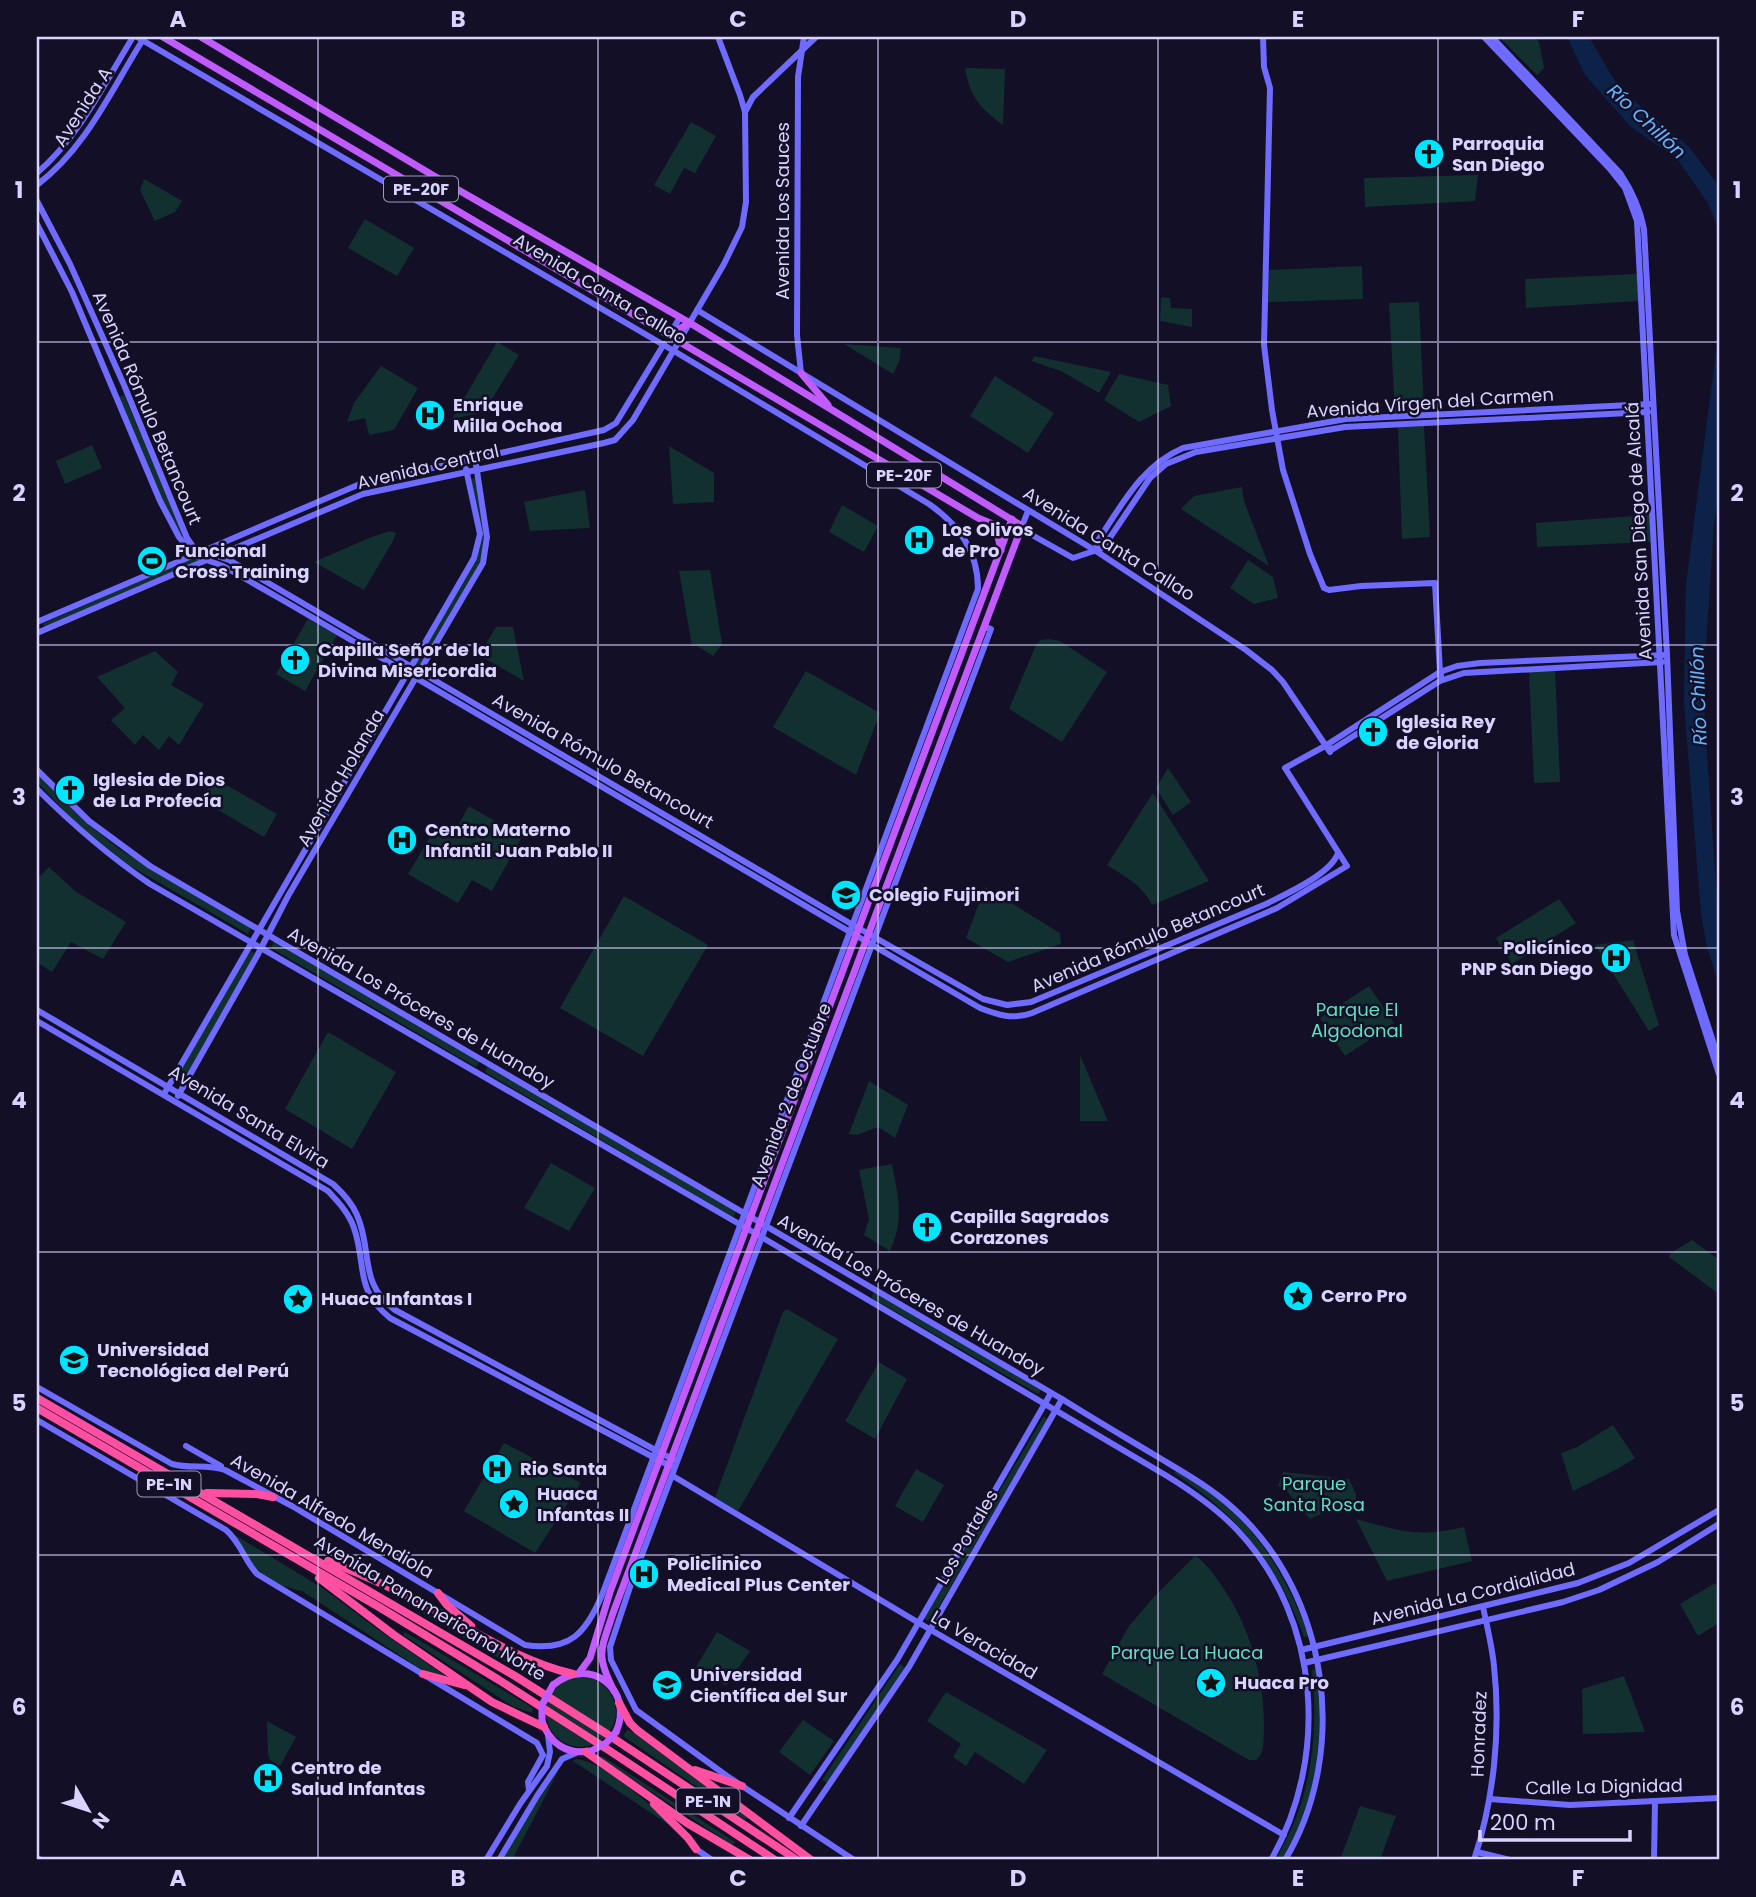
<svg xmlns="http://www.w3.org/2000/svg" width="1756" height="1897" font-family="Poppins,sans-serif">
  <rect width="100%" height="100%" fill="#130f26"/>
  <!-- green -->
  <g fill="#12302f">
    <path d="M1499,37H1534L1539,42L1544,68L1537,75Z"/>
    <path d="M965,68L1005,69L1003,125C980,108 970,97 965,68Z"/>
    <path d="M691,122L716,136L695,173L684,168L670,194L654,185Z"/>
    <path d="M1478,175L1475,201L1365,207L1364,178Z"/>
    <path d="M144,179L182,201L175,212L155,221L140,190Z"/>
    <path d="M365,219L414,248L397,276L348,248Z"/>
    <path d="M1362,266L1363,299L1268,302L1269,270Z"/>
    <path d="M1637,274L1639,301L1526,308L1525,279Z"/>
    <path d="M1161,297L1170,298L1171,308L1192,309V327L1160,321Z"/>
    <path d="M1419,302L1424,412L1395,413L1389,303Z"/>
    <path d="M497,342L519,355L484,412L452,419Z"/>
    <path d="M844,344L901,348L899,362L893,374Z"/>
    <path d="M1034,356L1111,372L1099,393L1063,372L1032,361Z"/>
    <path d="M381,366L418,388L394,430L369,435L365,418L347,422L354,403Z"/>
    <path d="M1119,374L1168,385L1171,406L1139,422L1104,400Z"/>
    <path d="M995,376L1054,413L1028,453L970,416Z"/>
    <path d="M124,395L183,535L169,517L119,397Z"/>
    <path d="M1424,426L1430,537L1402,539L1398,427Z"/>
    <path d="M92,445L102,468L65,484L56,461Z"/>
    <path d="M669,446L714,473V502L673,504Z"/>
    <path d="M475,478C480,507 489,534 480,562L420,668L415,665L482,538L471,479Z"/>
    <path d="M1242,487L1244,501L1269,566L1181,509L1194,496Z"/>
    <path d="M585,490L590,528L530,531L524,502Z"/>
    <path d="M842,505L878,526L864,552L829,532Z"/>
    <path d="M1650,515L1651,542L1537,547L1536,523Z"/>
    <path d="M390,531L396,533L393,541L364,590L314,562L369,538Z"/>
    <path d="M195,557L199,559L198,562L47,627L42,624Z"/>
    <path d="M1248,560L1273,577L1278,598L1254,604L1230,588Z"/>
    <path d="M710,570L722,644L713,656L697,646H692L679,571Z"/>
    <path d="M308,619L337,635L305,691L276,674Z"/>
    <path d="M496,627H513L524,681L479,655Z"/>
    <path d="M1049,639L1060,641L1107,672L1062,742L1009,709L1036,645L1041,640Z"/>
    <path d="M155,651L178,672L171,685L204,704L179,745L169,736L159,750L143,735L135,745L111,720L125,708L97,677Z"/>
    <path d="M1555,670L1560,782L1534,783L1529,671Z"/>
    <path d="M806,671L880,713L856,775L773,727Z"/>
    <path d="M1168,768L1191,802L1173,815L1156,788Z"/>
    <path d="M37,772L90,826L119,849L251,927L248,934L127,864L75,822L37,782Z"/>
    <path d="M214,778L277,814L264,837L201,800Z"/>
    <path d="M1153,793L1209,881L1152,905C1142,885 1126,877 1107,865Z"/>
    <path d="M469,806L522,837L492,891L472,880L458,903L408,874L435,828L451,837Z"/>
    <path d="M49,867L75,891L126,922L103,959L71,942L52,972L37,962V879Z"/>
    <path d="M985,887L1060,933L1061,944L1008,962L966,938Z"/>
    <path d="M624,896L708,945L643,1056L560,1008Z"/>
    <path d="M1559,899L1576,923L1512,964L1496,938Z"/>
    <path d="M1633,940L1659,1025L1649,1031L1595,945Z"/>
    <path d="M274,941L481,1060L476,1067L271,948Z"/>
    <path d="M250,950L257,955L181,1084L174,1080Z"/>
    <path d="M1369,986L1394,1023L1345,1056L1320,1018Z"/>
    <path d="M328,1032L396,1072L352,1149L285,1109Z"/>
    <path d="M1080,1055L1108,1121H1080Z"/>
    <path d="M488,1066L737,1210L733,1217L485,1072Z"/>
    <path d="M869,1081L908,1105L895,1138L878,1127L857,1135L849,1134Z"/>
    <path d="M551,1163L595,1188L569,1231L524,1208Z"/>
    <path d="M892,1164C898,1197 905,1218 890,1251L864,1235L869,1219L859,1170Z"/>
    <path d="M1692,1240L1719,1260V1294L1669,1257L1671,1253Z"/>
    <path d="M873,1293H875L1041,1390L1038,1394L872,1298Z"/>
    <path d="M787,1309L838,1339L738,1511L715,1498L783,1312Z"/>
    <path d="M879,1362L907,1379L875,1439L845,1421Z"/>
    <path d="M1044,1416L1047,1420L930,1622L924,1618Z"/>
    <path d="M1613,1425L1635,1458L1619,1468L1573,1491L1561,1453L1577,1447Z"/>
    <path d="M504,1443L581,1483L535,1553L464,1511Z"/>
    <path d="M1177,1468C1195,1482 1217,1495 1233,1511C1270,1548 1290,1588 1309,1636L1304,1637C1278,1564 1238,1515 1174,1473Z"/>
    <path d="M916,1469L944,1485L923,1522L895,1506Z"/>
    <path d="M1283,1472L1349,1479L1356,1494V1512L1330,1510L1310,1519L1285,1489L1278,1486Z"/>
    <path d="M1356,1519C1401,1531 1418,1538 1464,1527L1472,1561L1387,1581Z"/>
    <path d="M235,1535L324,1589L373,1626L444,1675L422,1670L302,1591C260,1582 256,1570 235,1535Z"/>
    <path d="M1195,1556C1204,1561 1211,1571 1217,1579C1249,1622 1265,1677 1264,1730C1263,1742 1265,1752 1256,1760H1249L1102,1674L1129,1626L1154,1597Z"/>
    <path d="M1715,1583L1719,1590V1623L1698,1636L1680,1604Z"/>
    <path d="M418,1607L545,1676L541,1683L417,1610Z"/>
    <path d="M405,1632L533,1708L532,1713L514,1707L403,1635Z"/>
    <path d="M717,1632L750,1651L726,1686L696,1667Z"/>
    <path d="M900,1664L905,1668L828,1783L822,1780Z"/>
    <path d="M1317,1669C1322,1719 1320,1768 1304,1816C1298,1831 1289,1846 1282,1860H1275C1311,1802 1319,1737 1312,1670Z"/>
    <path d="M1624,1676L1645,1732L1583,1734L1582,1689Z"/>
    <circle cx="581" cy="1712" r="35"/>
    <path d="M946,1692L1047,1750L1024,1784L975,1752L966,1766L953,1757L961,1744L927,1721Z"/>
    <path d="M803,1720L834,1741L810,1775L779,1752Z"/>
    <path d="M267,1721L296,1737L280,1766L270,1760L268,1755Z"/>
    <path d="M628,1729L748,1817L745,1820L623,1736Z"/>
    <path d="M602,1756L735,1842L732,1845L600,1758Z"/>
    <path d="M576,1759C605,1761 652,1806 672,1827L573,1761Z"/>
    <path d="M559,1770L512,1860L503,1857L524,1820Z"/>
    <path d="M1360,1806L1396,1816L1380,1860H1340Z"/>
  </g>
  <!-- water -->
  <g fill="#0c2248">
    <path d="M1567,37H1589L1619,88L1688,146L1719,186V239L1716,223L1708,203L1677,159L1631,127L1585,75Z"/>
    <path d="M1719,329V491L1714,525L1703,692L1719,930V985L1707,947L1701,913L1684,704L1685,630L1686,584Z"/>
  </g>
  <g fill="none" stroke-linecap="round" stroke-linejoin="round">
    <!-- secondary -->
    <g stroke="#6f6bff" stroke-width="6">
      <path d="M1263,37L1264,67L1270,88L1264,345L1272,410L1283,470L1310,554L1324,588L1329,590L1361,586L1435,583L1440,672L1442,680"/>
      <path d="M1484,37L1609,168L1625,188L1637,221L1674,935L1719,1074"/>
      <path d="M1492,37L1620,173C1632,191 1640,208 1644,229L1667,655L1677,911L1685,955L1719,1060"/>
      <path d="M745,112L753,97L816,37"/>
      <path d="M37,173C79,137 104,84 133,37"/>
      <path d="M37,185C87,147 111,90 144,38"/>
      <path d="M37,201L70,264L124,385L187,538L194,548L229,560L853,925L983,999L1007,1005L1031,1002L1266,904C1286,894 1331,874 1338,853"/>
      <path d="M37,224L72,292L160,501L179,537L193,555L223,566L286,602L980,1008C998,1015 1013,1020 1032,1013L1277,908L1347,866L1285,768L1325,746L1440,672L1457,666L1480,663L1667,655"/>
      <path d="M697,310L1096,551L1246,650L1272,670L1283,682L1330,752"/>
      <path d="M670,334L680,317"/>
      <path d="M801,373L797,335L798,77L804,37"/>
      <path d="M1028,511L1022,526L1032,535L1073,558L1103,548L1150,478L1166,464L1196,452L1345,427L1648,412"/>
      <path d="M1096,551L1097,542C1122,505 1141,466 1183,448L1346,419L1651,404"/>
      <path d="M219,555L363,494L604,443L615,440L633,420L724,264L742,227L746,202L745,112L740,95L718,37"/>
      <path d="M37,622L360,484L604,430L616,423L664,344"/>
      <path d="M37,633L209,559"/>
      <path d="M1327,747L1333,749L1440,681L1464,673L1662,662"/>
      <path d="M37,770L89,821L150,866L1062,1399C1092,1418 1123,1436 1153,1454C1181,1471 1209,1486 1233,1508C1328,1593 1351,1750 1285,1860"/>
      <path d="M37,789C72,824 109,856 150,884L741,1225L1167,1476C1193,1492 1218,1509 1239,1532C1321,1620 1329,1758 1271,1860"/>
      <path d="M37,1010L333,1184C343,1193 352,1203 357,1215C373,1251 358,1283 395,1310L674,1460"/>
      <path d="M37,1021L328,1191C338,1202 349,1213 354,1228C367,1266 354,1289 390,1318L670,1466"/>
      <path d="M164,1094L474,558L480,534L466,469"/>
      <path d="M178,1096L257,956L288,896L483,563L487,537L475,458"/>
      <path d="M37,1387L172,1464C189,1469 208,1464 225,1470L292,1506L525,1645C570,1652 586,1633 602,1595L978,589C978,551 959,525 929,504L674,351L137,37"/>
      <path d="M37,1420L226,1530C241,1543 244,1560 257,1574L537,1743L543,1755L528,1782L529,1790"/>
      <path d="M186,1446L221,1466"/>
      <path d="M673,1476L919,1623L1284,1835"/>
      <path d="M1301,1650L1578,1583L1629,1563L1719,1510"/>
      <path d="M1304,1663L1563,1602L1599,1590L1658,1562L1719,1524"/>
      <path d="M1490,1799L1570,1805L1719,1798"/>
      <path d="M789,1818L897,1660L1051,1393"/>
      <path d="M801,1826L909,1667L1062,1399"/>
      <path d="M696,1849L712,1860"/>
      <path d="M1477,1852L1510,1860"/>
      <path d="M37,1858L41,1860"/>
      <path d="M486,1860L520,1804L547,1766L550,1752L548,1735"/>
      <path d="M499,1860L537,1796L562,1759L576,1753"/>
      <path d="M854,1860L727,1776L636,1710L611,1660L610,1647L631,1584L991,629L984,627"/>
      <path d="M1474,1860C1494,1799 1501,1730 1494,1666C1492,1646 1487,1626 1483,1607"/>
      <path d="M1654,1860L1655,1801"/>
    </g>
    <!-- primary -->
    <g stroke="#c25bff" stroke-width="7">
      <path d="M163,37C434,198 705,359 978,518L1012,532"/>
      <path d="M201,37L434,176L690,323L1022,526L613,1613C601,1651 595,1653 614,1691"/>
      <path d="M644,318L671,333L690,323"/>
      <path d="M801,373L828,405"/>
      <path d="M986,526L998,537L1001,550"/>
      <path d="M579,1673L590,1658L610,1592L1012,519"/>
      <path d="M553,1685C589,1655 635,1689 616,1732"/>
      <path d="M542,1721C549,1743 567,1755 589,1751"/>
    </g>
    <!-- highway -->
    <g stroke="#ff4fa3" stroke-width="8">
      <path d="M37,1398L515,1676L607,1734L797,1860"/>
      <path d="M37,1408L379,1607L499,1680L610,1751L775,1860"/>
      <path d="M207,1493L257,1494L273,1497"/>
      <path d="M328,1561C364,1575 402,1592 436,1611C481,1635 523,1662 573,1674"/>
      <path d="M319,1578L394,1635L492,1702L544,1727"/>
      <path d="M438,1593L447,1605L471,1626"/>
      <path d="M423,1674L464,1685"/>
      <path d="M619,1703L630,1723L637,1730L811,1860"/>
      <path d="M586,1752L687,1823L750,1860"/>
      <path d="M695,1770L742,1786"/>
      <path d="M654,1804L688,1838L696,1849"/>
    </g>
    <!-- primary-bridge -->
    <g stroke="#c25bff" stroke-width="7">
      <path d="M542,1720V1705L553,1685"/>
      <path d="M593,1750L606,1743L616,1732"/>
    </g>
  </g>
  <!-- grid -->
  <path fill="none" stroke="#d9d4ff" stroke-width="2" stroke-opacity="0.55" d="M318,37V1860M598,37V1860M878,37V1860M1158,37V1860M1438,37V1860M37,342H1719M37,645H1719M37,948H1719M37,1252H1719M37,1555H1719"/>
  <!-- icons -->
  <defs>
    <g id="church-disc" transform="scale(1.575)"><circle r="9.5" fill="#00e5ff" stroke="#130f26"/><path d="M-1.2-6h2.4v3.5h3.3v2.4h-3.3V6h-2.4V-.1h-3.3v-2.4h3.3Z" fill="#111"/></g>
    <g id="hospital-disc" transform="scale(1.575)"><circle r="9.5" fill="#00e5ff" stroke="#130f26"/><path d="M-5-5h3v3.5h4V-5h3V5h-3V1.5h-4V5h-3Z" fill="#111"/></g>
    <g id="stadium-disc" transform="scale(1.575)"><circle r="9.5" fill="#00e5ff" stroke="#130f26"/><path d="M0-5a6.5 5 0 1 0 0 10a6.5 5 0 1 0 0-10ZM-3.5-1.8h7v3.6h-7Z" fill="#111"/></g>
    <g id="university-disc" transform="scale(1.575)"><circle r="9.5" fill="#00e5ff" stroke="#130f26"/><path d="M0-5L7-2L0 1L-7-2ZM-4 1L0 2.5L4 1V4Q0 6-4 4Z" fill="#111"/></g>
    <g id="sight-disc" transform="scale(1.575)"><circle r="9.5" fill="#00e5ff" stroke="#130f26"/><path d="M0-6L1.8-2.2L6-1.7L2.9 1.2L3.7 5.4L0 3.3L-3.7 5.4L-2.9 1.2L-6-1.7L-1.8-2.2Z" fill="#111"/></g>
  </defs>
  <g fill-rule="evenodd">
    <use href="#church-disc" x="1429" y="154"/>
    <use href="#hospital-disc" x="430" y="415"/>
    <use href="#hospital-disc" x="919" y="540"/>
    <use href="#stadium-disc" x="152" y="561"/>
    <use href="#church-disc" x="295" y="660"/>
    <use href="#church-disc" x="1373" y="732"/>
    <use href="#church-disc" x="70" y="790"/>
    <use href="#hospital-disc" x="402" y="840"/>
    <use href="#university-disc" x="846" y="895"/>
    <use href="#hospital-disc" x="1616" y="958"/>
    <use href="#church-disc" x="927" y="1227"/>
    <use href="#sight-disc" x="1298" y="1296"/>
    <use href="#sight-disc" x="298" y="1299"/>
    <use href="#university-disc" x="74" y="1360"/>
    <use href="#hospital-disc" x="497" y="1469"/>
    <use href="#sight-disc" x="514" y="1504"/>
    <use href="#hospital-disc" x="644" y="1574"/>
    <use href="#sight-disc" x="1211" y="1683"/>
    <use href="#university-disc" x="667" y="1685"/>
    <use href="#hospital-disc" x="268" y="1778"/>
  </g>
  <g text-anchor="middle" stroke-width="5" stroke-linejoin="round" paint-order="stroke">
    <!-- shield labels -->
    <g fill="#130f26" stroke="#9e99be" stroke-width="2">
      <rect x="384" y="176.5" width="74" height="25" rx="5"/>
      <rect x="867" y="462.5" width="74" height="25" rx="5"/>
      <rect x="137.5" y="1471.5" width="63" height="25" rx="5"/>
      <rect x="676.5" y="1788.5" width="63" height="25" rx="5"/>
    </g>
    <g font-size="16" font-weight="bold" fill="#d9d4ff">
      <text x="421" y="195">PE-20F</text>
      <text x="904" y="481">PE-20F</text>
      <text x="169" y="1490">PE-1N</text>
      <text x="708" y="1807">PE-1N</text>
    </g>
    <!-- street labels -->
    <g font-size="18" fill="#d9d4ff" stroke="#130f26">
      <text transform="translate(83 107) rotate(-57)" y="6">Avenida A</text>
      <text transform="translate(783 211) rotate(-90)" y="6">Avenida Los Sauces</text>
      <text transform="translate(600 289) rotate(31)" y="6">Avenida Canta Callao</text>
      <text transform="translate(1430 403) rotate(-4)" y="6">Avenida Vírgen del Carmen</text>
      <text transform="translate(147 408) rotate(67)" y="6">Avenida Rómulo Betancourt</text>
      <text transform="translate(428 467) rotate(-13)" y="6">Avenida Central</text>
      <text transform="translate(1639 531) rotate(-93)" y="6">Avenida San Diego de Alcalá</text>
      <text transform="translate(1109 544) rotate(32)" y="6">Avenida Canta Callao</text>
      <text transform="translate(603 761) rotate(30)" y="6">Avenida Rómulo Betancourt</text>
      <text transform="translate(341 778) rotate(-60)" y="6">Avenida Holanda</text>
      <text transform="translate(1148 938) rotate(-23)" y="6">Avenida Rómulo Betancourt</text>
      <text transform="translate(421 1008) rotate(30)" y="6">Avenida Los Próceres de Huandoy</text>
      <text transform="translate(791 1095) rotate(-69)" y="6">Avenida 2 de Octubre</text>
      <text transform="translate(249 1117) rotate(31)" y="6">Avenida Santa Elvira</text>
      <text transform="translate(911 1295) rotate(30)" y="6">Avenida Los Próceres de Huandoy</text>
      <text transform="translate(332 1516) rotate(30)" y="6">Avenida Alfredo Mendiola</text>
      <text transform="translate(967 1537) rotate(-60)" y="6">Los Portales</text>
      <text transform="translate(1473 1594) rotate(-14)" y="6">Avenida La Cordialidad</text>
      <text transform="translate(430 1608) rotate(31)" y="6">Avenida Panamericana Norte</text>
      <text transform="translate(984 1645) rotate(30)" y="6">La Veracidad</text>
      <text transform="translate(1479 1734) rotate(-88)" y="6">Honradez</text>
      <text transform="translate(1604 1787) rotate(-1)" y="6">Calle La Dignidad</text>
    </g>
    <!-- poi labels -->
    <g font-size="18" font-weight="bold" fill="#d9d4ff" stroke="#130f26" text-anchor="start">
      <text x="1452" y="150">Parroquia<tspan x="1452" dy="21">San Diego</tspan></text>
      <text x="453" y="411">Enrique<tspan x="453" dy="21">Milla Ochoa</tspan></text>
      <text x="942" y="536">Los Olivos<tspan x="942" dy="21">de Pro</tspan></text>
      <text x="175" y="557">Funcional<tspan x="175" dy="21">Cross Training</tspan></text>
      <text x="318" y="656">Capilla Señor de la<tspan x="318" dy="21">Divina Misericordia</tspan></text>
      <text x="1396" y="728">Iglesia Rey<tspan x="1396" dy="21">de Gloria</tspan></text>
      <text x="93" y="786">Iglesia de Dios<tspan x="93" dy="21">de La Profecía</tspan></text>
      <text x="425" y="836">Centro Materno<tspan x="425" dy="21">Infantil Juan Pablo II</tspan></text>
      <text x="869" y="901">Colegio Fujimori</text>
      <text x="1593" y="954" text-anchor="end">Policínico<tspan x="1593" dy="21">PNP San Diego</tspan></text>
      <text x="950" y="1223">Capilla Sagrados<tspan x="950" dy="21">Corazones</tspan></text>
      <text x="1321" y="1302">Cerro Pro</text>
      <text x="321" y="1305">Huaca Infantas I</text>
      <text x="97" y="1356">Universidad<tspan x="97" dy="21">Tecnológica del Perú</tspan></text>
      <text x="520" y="1475">Rio Santa</text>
      <text x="537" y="1500">Huaca<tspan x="537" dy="21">Infantas II</tspan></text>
      <text x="667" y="1570">Policlinico<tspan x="667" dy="21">Medical Plus Center</tspan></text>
      <text x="690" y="1681">Universidad<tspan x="690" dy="21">Científica del Sur</tspan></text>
      <text x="1234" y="1689">Huaca Pro</text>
      <text x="291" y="1774">Centro de<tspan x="291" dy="21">Salud Infantas</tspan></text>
    </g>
    <!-- park labels -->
    <g font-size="18" fill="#5fe0c0" stroke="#130f26">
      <text x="1357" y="1016">Parque El<tspan x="1357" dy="21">Algodonal</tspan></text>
      <text x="1314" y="1490">Parque<tspan x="1314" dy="21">Santa Rosa</tspan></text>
      <text x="1187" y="1659">Parque La Huaca</text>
    </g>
    <!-- water labels -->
    <g font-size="19" font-style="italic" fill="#62b6ff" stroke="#130f26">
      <text transform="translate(1647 121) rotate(43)" y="7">Río Chillón</text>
      <text transform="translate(1698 696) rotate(-92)" y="7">Río Chillón</text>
    </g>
  </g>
  <!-- border -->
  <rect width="1756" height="1897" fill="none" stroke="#130f26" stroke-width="77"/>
  <!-- north arrow -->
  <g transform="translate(88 1810) rotate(129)" stroke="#130f26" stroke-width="5" paint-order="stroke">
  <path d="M0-5L12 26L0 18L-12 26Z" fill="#d9d4ff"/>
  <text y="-10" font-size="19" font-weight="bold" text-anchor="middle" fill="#d9d4ff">N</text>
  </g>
  <!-- scale -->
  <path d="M1480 1830v10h150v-10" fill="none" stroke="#d9d4ff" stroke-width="3.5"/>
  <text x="1490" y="1830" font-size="21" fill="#d9d4ff" stroke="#130f26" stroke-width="5" paint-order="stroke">200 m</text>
  <rect x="38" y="38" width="1680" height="1820" fill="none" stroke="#d9d4ff" stroke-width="2.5"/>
  <g font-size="23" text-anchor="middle" font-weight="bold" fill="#d9d4ff">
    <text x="178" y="27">A</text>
    <text x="458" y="27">B</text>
    <text x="738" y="27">C</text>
    <text x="1018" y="27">D</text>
    <text x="1298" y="27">E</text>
    <text x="1578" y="27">F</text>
    <text x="19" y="198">1</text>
    <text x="1737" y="198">1</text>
    <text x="19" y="501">2</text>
    <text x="1737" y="501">2</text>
    <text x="19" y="805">3</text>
    <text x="1737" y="805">3</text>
    <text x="19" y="1108">4</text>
    <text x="1737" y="1108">4</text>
    <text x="19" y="1411">5</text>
    <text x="1737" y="1411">5</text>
    <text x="19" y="1715">6</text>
    <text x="1737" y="1715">6</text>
    <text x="178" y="1886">A</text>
    <text x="458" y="1886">B</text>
    <text x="738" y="1886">C</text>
    <text x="1018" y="1886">D</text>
    <text x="1298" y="1886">E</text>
    <text x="1578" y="1886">F</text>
  </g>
</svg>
